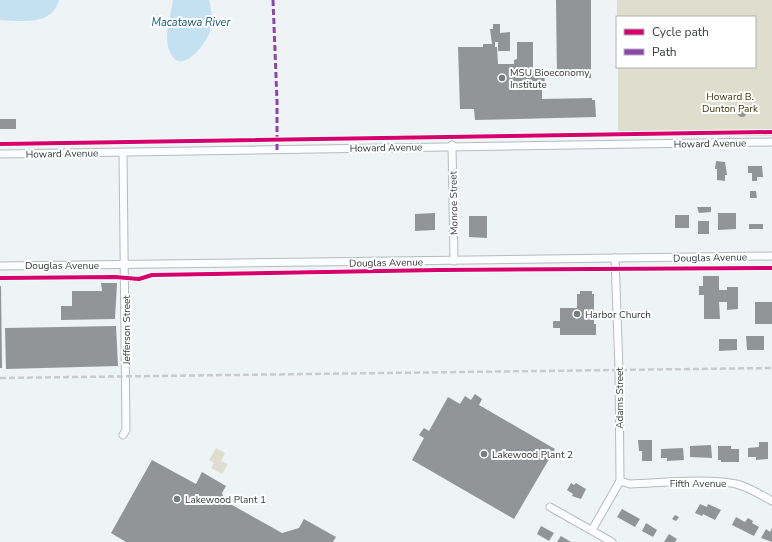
<svg xmlns="http://www.w3.org/2000/svg" width="772" height="542" font-family="'Nunito Sans',sans-serif">
  <rect width="100%" height="100%" fill="#eef4f6"/>
  <!-- green -->
  <g fill="#dfddcd">
    <path d="M617,0H772V136L618,135V67H755V17H617Z"/>
    <path d="M216,448L225,453L221,461L228,464L222,474L211,468L214,463L209,460Z"/>
  </g>
  <!-- water -->
  <g fill="#c3e1f1">
    <path d="M0,0H59C52,26 22,21 0,20Z"/>
    <path d="M173,0H209L210,3C212,14 214,25 208,36C203,47 180,76 170,52C163,37 171,16 173,0Z"/>
  </g>
  <!-- building -->
  <g fill="#919597">
    <path d="M556,0H591V78H557Z"/>
    <path d="M493,24H500V33L510,32V51H498V42H495V47H497L498,64H514V60L517,59V42H533V71H544L545,84L542,85V99L592,98V100H595L596,117L475,120L474,109H460L458,47H483V44H492L490,29H493Z"/>
    <circle cx="707" cy="108" r="3.5"/>
    <circle cx="742" cy="113" r="4"/>
    <rect x="0" y="119" width="16" height="10"/>
    <path d="M716,161L725,162L727,175H725V181L717,180V169H715Z"/>
    <path d="M748,166H762L763,177H757V181H752V173H748Z"/>
    <path d="M750,191H756L757,198H750Z"/>
    <path d="M697,207H711V212L699,213Z"/>
    <path d="M435,213V230L415,231V214Z"/>
    <path d="M718,213H736V229L718,230Z"/>
    <rect x="675" y="215" width="14" height="13"/>
    <path d="M469,216H487V238L469,237Z"/>
    <rect x="698" y="221" width="11" height="13"/>
    <rect x="749" y="224" width="14" height="5"/>
    <path d="M703,276H719V290H727V287H738V309L727,310V302H719L720,319H704V295H699V286H703Z"/>
    <path d="M101,283H117L115,319L61,320V306H72V291H102Z"/>
    <path d="M0,286H1L2,368H0Z"/>
    <path d="M580,291H592V294H594V324H596V335H560V328H553V321H560V308H577V294H580Z"/>
    <rect x="755" y="302" width="17" height="22"/>
    <path d="M116,326L118,366L6,369L5,328Z"/>
    <path d="M746,336H764V350H747Z"/>
    <path d="M719,339H737V350L719,351Z"/>
    <path d="M475,394L482,399L479,405L555,449L514,519L412,460L424,438L419,435L421,432L424,428L429,431L448,397L460,404L465,396L471,400Z"/>
    <path d="M638,440H652V461H642V451H639Z"/>
    <path d="M759,442H768V459L756,460V457H748V448L759,447Z"/>
    <path d="M711,445L712,458L690,457V446Z"/>
    <path d="M718,446H731V449H739V462H721V460H718Z"/>
    <path d="M683,448L684,460L667,461V458H661V449Z"/>
    <path d="M152,460L196,484L202,472L226,486L222,493L225,501L282,533L299,528L304,519L336,537L333,542H126L111,533Z"/>
    <path d="M571,483L574,485L576,483L586,489L581,499L572,496L573,494L567,490Z"/>
    <path d="M700,504L707,507L708,504L721,510L715,520L703,514L702,516L695,513Z"/>
    <path d="M622,509L640,519L635,527L617,517Z"/>
    <path d="M675,515L679,517L676,521L672,519Z"/>
    <path d="M736,517L745,522L748,518L753,521L752,523L759,527L754,536L732,525Z"/>
    <path d="M646,523L657,530L653,537L642,531Z"/>
    <path d="M541,526L554,533L549,541L537,534Z"/>
    <path d="M772,528V542L761,538L766,529L770,532Z"/>
    <path d="M669,534L677,539L675,542H664Z"/>
    <path d="M561,536L571,542H557Z"/>
  </g>
  <g fill="none" stroke-linecap="round" stroke-linejoin="round">
    <!-- minor casing -->
    <g stroke="#b6bbbd" stroke-width="9">
      <g id="minor">
        <path d="M452,145L454,261"/>
        <path d="M123,153L126,430L123,435"/>
        <path d="M0,154L772,142"/>
        <path d="M0,266L772,256"/>
        <path d="M620,481L630,484C661,483 706,478 736,484C749,487 761,495 772,501"/>
        <path d="M550,507L612,542"/>
        <path d="M592,530L620,481L619,369L615,258"/>
      </g>
    </g>
    <!-- minor -->
    <use href="#minor" stroke="#fcfdfe" stroke-width="7"/>
    <!-- rail -->
    <path stroke="#c9cacb" stroke-width="2.5" stroke-dasharray="6 3" stroke-linecap="butt" d="M0,378L772,368"/>
    <!-- quiet -->
    <path stroke="#8e44ad" stroke-width="3" stroke-dasharray="6 3" stroke-linecap="butt" d="M273,0L277,101V150"/>
    <!-- cycleway casing -->
    <g stroke="#fff" stroke-width="6">
      <g id="cycleway">
        <path d="M0,144L772,132"/>
        <path d="M0,278L115,277L139,279L152,275L439,270L772,268"/>
      </g>
    </g>
    <!-- cycleway -->
    <use href="#cycleway" stroke="#d6006c" stroke-width="4"/>
  </g>
  <!-- markers -->
  <g fill="#777c7e" stroke="#fff" stroke-width="1.5">
    <circle cx="502" cy="78" r="4"/>
    <circle cx="577" cy="314" r="4"/>
    <circle cx="484" cy="454" r="4"/>
    <circle cx="177" cy="499" r="4"/>
  </g>
  <g text-anchor="middle" stroke-width="4" stroke-linejoin="round" paint-order="stroke">
    <!-- poi labels -->
    <g font-size="10" fill="#373b3d" stroke="#fff" text-anchor="start">
      <text x="510" y="76">MSU Bioeconomy<tspan x="510" dy="12">Institute</tspan></text>
      <text x="585" y="318">Harbor Church</text>
      <text x="492" y="458">Lakewood Plant 2</text>
      <text x="185" y="503">Lakewood Plant 1</text>
    </g>
    <!-- park labels -->
    <g font-size="10" fill="#423504" stroke="#fff">
      <text x="730" y="100">Howard B.<tspan x="730" dy="12">Dunton Park</tspan></text>
    </g>
    <!-- street labels -->
    <g font-size="10" fill="#373b3d" stroke="#fff">
      <text transform="translate(710 143) rotate(-1)" y="4">Howard Avenue</text>
      <text transform="translate(386 147) rotate(-1)" y="4">Howard Avenue</text>
      <text transform="translate(62 153) rotate(-1)" y="4">Howard Avenue</text>
      <text transform="translate(453 203) rotate(-91)" y="4">Monroe Street</text>
      <text transform="translate(710 257) rotate(-1)" y="4">Douglas Avenue</text>
      <text transform="translate(386 262) rotate(-1)" y="4">Douglas Avenue</text>
      <text x="62" y="269">Douglas Avenue</text>
      <text transform="translate(126 330) rotate(-90)" y="4">Jefferson Street</text>
      <text transform="translate(619 398) rotate(-90)" y="4">Adams Street</text>
      <text x="698" y="487">Fifth Avenue</text>
    </g>
    <!-- water labels -->
    <g font-size="11" font-style="italic" fill="#0e5775" stroke="#fff">
      <text x="191" y="26">Macatawa River</text>
    </g>
  </g>
  <!-- legend -->
  <rect x="616" y="16" width="140" height="52" fill="#ffffff" stroke="#afb1b1"/>
  <rect x="624" y="29" width="20" height="6" fill="#d6006c" stroke="#afb1b1"/>
  <text x="652" y="36" font-size="12" fill="#373b3d">Cycle path</text>
  <rect x="624" y="49" width="20" height="6" fill="#8e44ad" stroke="#afb1b1"/>
  <text x="652" y="56" font-size="12" fill="#373b3d">Path</text>
</svg>
